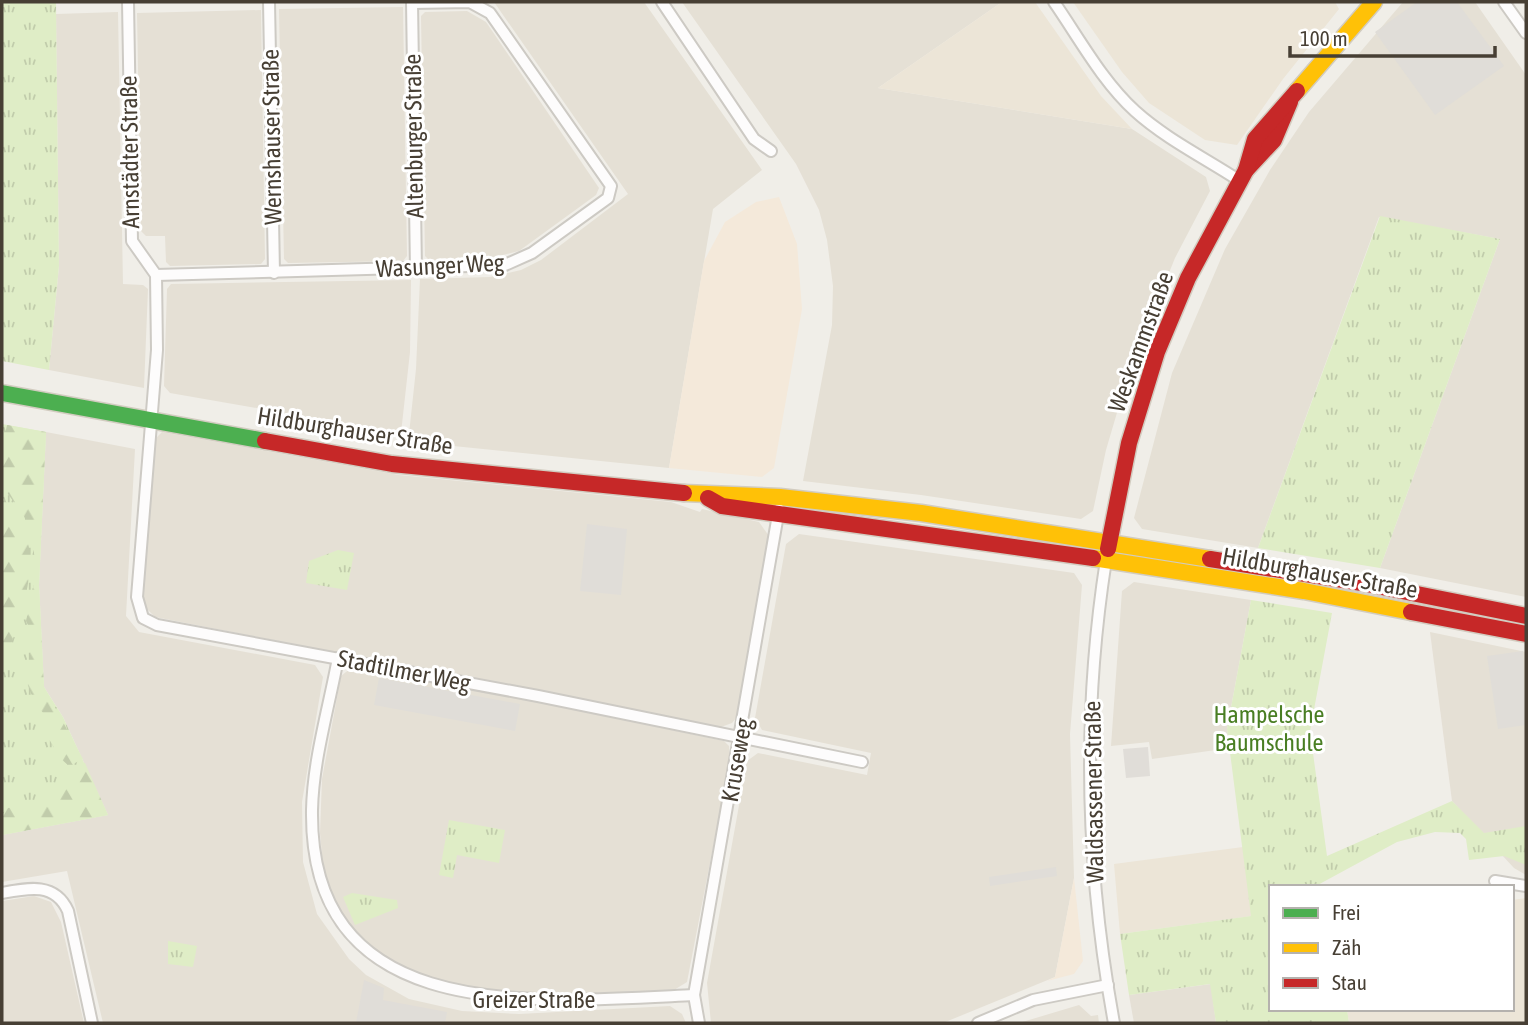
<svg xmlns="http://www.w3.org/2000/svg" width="1528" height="1025" font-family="'Asap Condensed',sans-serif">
  <defs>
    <pattern id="grass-tufts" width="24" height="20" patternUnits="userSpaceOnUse" patternTransform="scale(1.75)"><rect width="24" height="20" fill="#dfedc6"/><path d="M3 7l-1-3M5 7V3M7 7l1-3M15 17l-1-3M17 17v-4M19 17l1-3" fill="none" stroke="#c1ccab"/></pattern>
    <pattern id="forest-firs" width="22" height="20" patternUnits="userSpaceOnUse" patternTransform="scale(1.75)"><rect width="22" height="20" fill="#dfedc6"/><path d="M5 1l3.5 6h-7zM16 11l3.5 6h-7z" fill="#c1ccab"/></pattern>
  </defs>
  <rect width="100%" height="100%" fill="#f0eee8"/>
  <!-- residential -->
  <g fill="#e5e0d5">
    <path d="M494,2H644L762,170L713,209L669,468L414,442L409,434L416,369L420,279L490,277L521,270L541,260L628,194Z"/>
    <path d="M682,2H1002L878,88L1132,129L1206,177L1210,191L1175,258L1129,372L1106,450L1093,511L1081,519L921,495L803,481L832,325L833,286L827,240L819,210L796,164Z"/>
    <path d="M1403,2H1475L1526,75V597L1380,568L1500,239L1379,217L1258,548L1142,529L1134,518L1172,373L1225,249L1270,170L1309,112Z"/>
    <path d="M403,7L407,256L403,261L288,263L284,259L279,9Z"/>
    <path d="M261,10L265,259L261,264L170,266L166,262L165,236H146L141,231L137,13Z"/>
    <path d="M467,11L486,22L599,188L596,195L519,251L486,259L429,260L425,256L421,16L425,12Z"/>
    <path d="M118,12L123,284L143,285L148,289L144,388L49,370L59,266L56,14Z"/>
    <path d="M411,280L410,352L401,433L170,393L164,386L167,289L171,284Z"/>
    <path d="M46,432L135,449L126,616L139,632L315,665L323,677L302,802L303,862L317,914L349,959L366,975L409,999L462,1011L519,1014L670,1006L682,1014L686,1023H103L67,871L2,882V835L108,815L63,717L44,687L39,585Z"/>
    <path d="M162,432L399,475L671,502L700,512L702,509L759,522L769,536L737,717L732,723L721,727L155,617L145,607L143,598L153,441Z"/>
    <path d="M799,534L1074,573L1082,585L1070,734L1074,878L1055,977L943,1023H711L707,983L747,761L758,753L867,775L871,753L762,730L755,718L786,544Z"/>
    <path d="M1134,582L1251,600L1227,729L1230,748L1152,759L1149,742L1111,746L1122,591Z"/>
    <path d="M1430,632L1526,652V875L1514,868L1452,801Z"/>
    <path d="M351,668L539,702L724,741L729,746L730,759L687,982L674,990L516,996L429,986L353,936L324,876L320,833L322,779L341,676Z"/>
    <path d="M34,896L51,902L61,922L84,1023H2V901Z"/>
    <path d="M1211,984L1216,1023H1134L1129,995Z"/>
    <path d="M1079,1005L1091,1016L1098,1015L1099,1023H1019Z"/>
  </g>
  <!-- commercial -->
  <g fill="#f4e9da">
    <path d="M779,197L797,244L802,309L774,468L762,477L669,468L704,261L725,222L756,202Z"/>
    <path d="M1074,878L1083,961L1074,974L1047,981L1055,977Z"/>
  </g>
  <!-- education -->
  <g fill="#ece5d7">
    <path d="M1002,2H1035L1101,96L1132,129L878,88Z"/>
    <path d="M1073,2H1335L1339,9L1283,79L1237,145L1205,140L1149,103L1122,72Z"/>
    <path d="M1243,847L1252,916L1120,934L1114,864Z"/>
    <path d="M1526,898V1023H1349L1347,1009H1512V900Z"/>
  </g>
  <!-- grass -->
  <g fill="url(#grass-tufts)">
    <path d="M2,2H56L59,266L49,370L2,361Z"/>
    <path d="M1380,216L1500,239L1380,568L1258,548Z"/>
    <path d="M2,424L46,432L39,585L44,687L63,717L108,815L2,835Z"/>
    <path d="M338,550L354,553L347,590L306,583L309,561Z"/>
    <path d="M1251,600L1332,613L1310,731L1327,856L1452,801L1484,833L1526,826V865L1504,856L1469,860L1466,839L1460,833L1435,832L1397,842L1314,887H1271L1268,921L1271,1009H1347L1349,1023H1216L1210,984L1129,995L1120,934L1251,916L1227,729Z"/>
    <path d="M449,820L505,830L499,863L457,855L453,878L439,875Z"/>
    <path d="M352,893L397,900L398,908L355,925L343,897Z"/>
    <path d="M168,941L197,946L193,967L168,964Z"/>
  </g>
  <!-- forest -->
  <g fill="url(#forest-firs)">
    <path d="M7,425L46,432L39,585L44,687L83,759L69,766L59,757L50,741L49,721L34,701L27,683L32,633L26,621L35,578L33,528L5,490L2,479V449Z"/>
    <path d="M2,497C9,506 17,513 22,523C42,566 19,621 5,662L2,648Z"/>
    <path d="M80,763H85L108,815L2,835V815L7,808C26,807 52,810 63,790C70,778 68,771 80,763Z"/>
  </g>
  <!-- parking -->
  <g fill="#e0ddd8">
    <path d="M1417,2H1457L1504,66L1435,115L1375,32Z"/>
    <path d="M587,524L627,529L621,595L580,591Z"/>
    <path d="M1523,651L1526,725L1498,729L1487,656Z"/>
    <path d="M379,678L520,704L515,731L374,705Z"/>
    <path d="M1148,747L1150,776L1126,778L1123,749Z"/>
    <path d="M1056,867L1057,876L990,886L989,877Z"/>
    <path d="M364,980L384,988L383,1000L447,1012L445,1023H356Z"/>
  </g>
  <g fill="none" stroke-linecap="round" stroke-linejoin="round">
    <!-- street casing -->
    <g stroke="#cdcac4" stroke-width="14">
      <g id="street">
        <path d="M128,2L132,241L156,275L157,350L137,597L143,618L157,625L538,696L862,762"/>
        <path d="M269,2L274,273"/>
        <path d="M412,2L416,270"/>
        <path d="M662,2L754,139L771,151"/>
        <path d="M1054,2C1079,38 1102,81 1135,111C1166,139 1205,158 1240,181"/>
        <path d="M1504,2L1526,33"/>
        <path d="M156,275L505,265L532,253L608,198L611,186L490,13L470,2L412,3"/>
        <path d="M1106,560C1082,713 1086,871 1114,1023"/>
        <path d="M338,658C329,707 313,760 312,810C309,1025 531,1003 694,995"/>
        <path d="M1495,881L1526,886"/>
        <path d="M2,893C28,888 55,882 68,911L92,1023"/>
        <path d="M699,1023L694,995L779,509"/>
        <path d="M978,1023L1033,1000L1108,985"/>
      </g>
    </g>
    <!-- fast casing -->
    <g stroke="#d2ccc0" stroke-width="19">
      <path id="fast" d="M2,393L265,441"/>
    </g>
    <!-- slow casing -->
    <g stroke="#d2ccc0" stroke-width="19">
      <g id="slow">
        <path d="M1297,91L1374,2"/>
        <path d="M684,493L780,497L921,513L1210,559"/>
        <path d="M1093,558L1304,591L1411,612"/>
      </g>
    </g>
    <!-- jam casing -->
    <g stroke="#d2ccc0" stroke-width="19">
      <g id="jam">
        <path d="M1246,170L1274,140L1290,102"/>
        <path d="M265,441L392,464L684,493"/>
        <path d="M708,498L722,506L1093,558"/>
        <path d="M1108,549L1129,443L1157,352L1188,278L1246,170L1255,139L1297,91"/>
        <path d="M1210,559L1362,583L1526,616"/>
        <path d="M1411,612L1526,634"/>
      </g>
    </g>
    <!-- street -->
    <use href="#street" stroke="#fdfcfc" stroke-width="10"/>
    <!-- fast -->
    <use href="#fast" stroke="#4caf50" stroke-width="16"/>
    <!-- slow -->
    <use href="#slow" stroke="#ffc107" stroke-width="16"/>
    <!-- jam -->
    <use href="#jam" stroke="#c62828" stroke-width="16"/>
  </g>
  <g text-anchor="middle" stroke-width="6" stroke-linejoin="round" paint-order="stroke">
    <!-- street labels -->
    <g font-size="24" fill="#473f34" stroke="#fff">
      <text transform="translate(414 136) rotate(-91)" y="8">Altenburger Straße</text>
      <text transform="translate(272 137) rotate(-91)" y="8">Wernshauser Straße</text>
      <text transform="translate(130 152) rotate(-91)" y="8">Arnstädter Straße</text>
      <text transform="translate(440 266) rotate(-3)" y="8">Wasunger Weg</text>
      <text transform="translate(1141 342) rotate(-70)" y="8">Weskammstraße</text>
      <text transform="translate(355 431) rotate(9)" y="8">Hildburghauser Straße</text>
      <text transform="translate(1320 573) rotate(10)" y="8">Hildburghauser Straße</text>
      <text transform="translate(404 671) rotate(11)" y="8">Stadtilmer Weg</text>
      <text transform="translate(737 760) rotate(-80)" y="8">Kruseweg</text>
      <text transform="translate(1094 792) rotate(-91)" y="8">Waldsassener Straße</text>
      <text x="534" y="1008">Greizer Straße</text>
    </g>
    <!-- park labels -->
    <g font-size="24" fill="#497e23" stroke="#fff">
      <text x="1269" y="723">Hampelsche<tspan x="1269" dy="28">Baumschule</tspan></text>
    </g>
  </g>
  <!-- border -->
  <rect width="1528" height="1025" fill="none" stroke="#473f34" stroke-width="7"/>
  <!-- legend -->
  <rect x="1269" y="885" width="245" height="126" fill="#ffffff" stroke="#b5b2ae" stroke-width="2"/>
  <rect x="1283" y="908" width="35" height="10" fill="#4caf50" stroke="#b5b2ae" stroke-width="2"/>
  <text x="1332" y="920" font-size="21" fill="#473f34">Frei</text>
  <rect x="1283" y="943" width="35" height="10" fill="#ffc107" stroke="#b5b2ae" stroke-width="2"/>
  <text x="1332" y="955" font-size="21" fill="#473f34">Zäh</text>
  <rect x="1283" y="978" width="35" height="10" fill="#c62828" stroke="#b5b2ae" stroke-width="2"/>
  <text x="1332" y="990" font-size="21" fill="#473f34">Stau</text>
  <!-- scale -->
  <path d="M1290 46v10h205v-10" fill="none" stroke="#473f34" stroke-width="3.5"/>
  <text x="1300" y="46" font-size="21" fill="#473f34" stroke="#ffffff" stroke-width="5" paint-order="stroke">100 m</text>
</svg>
